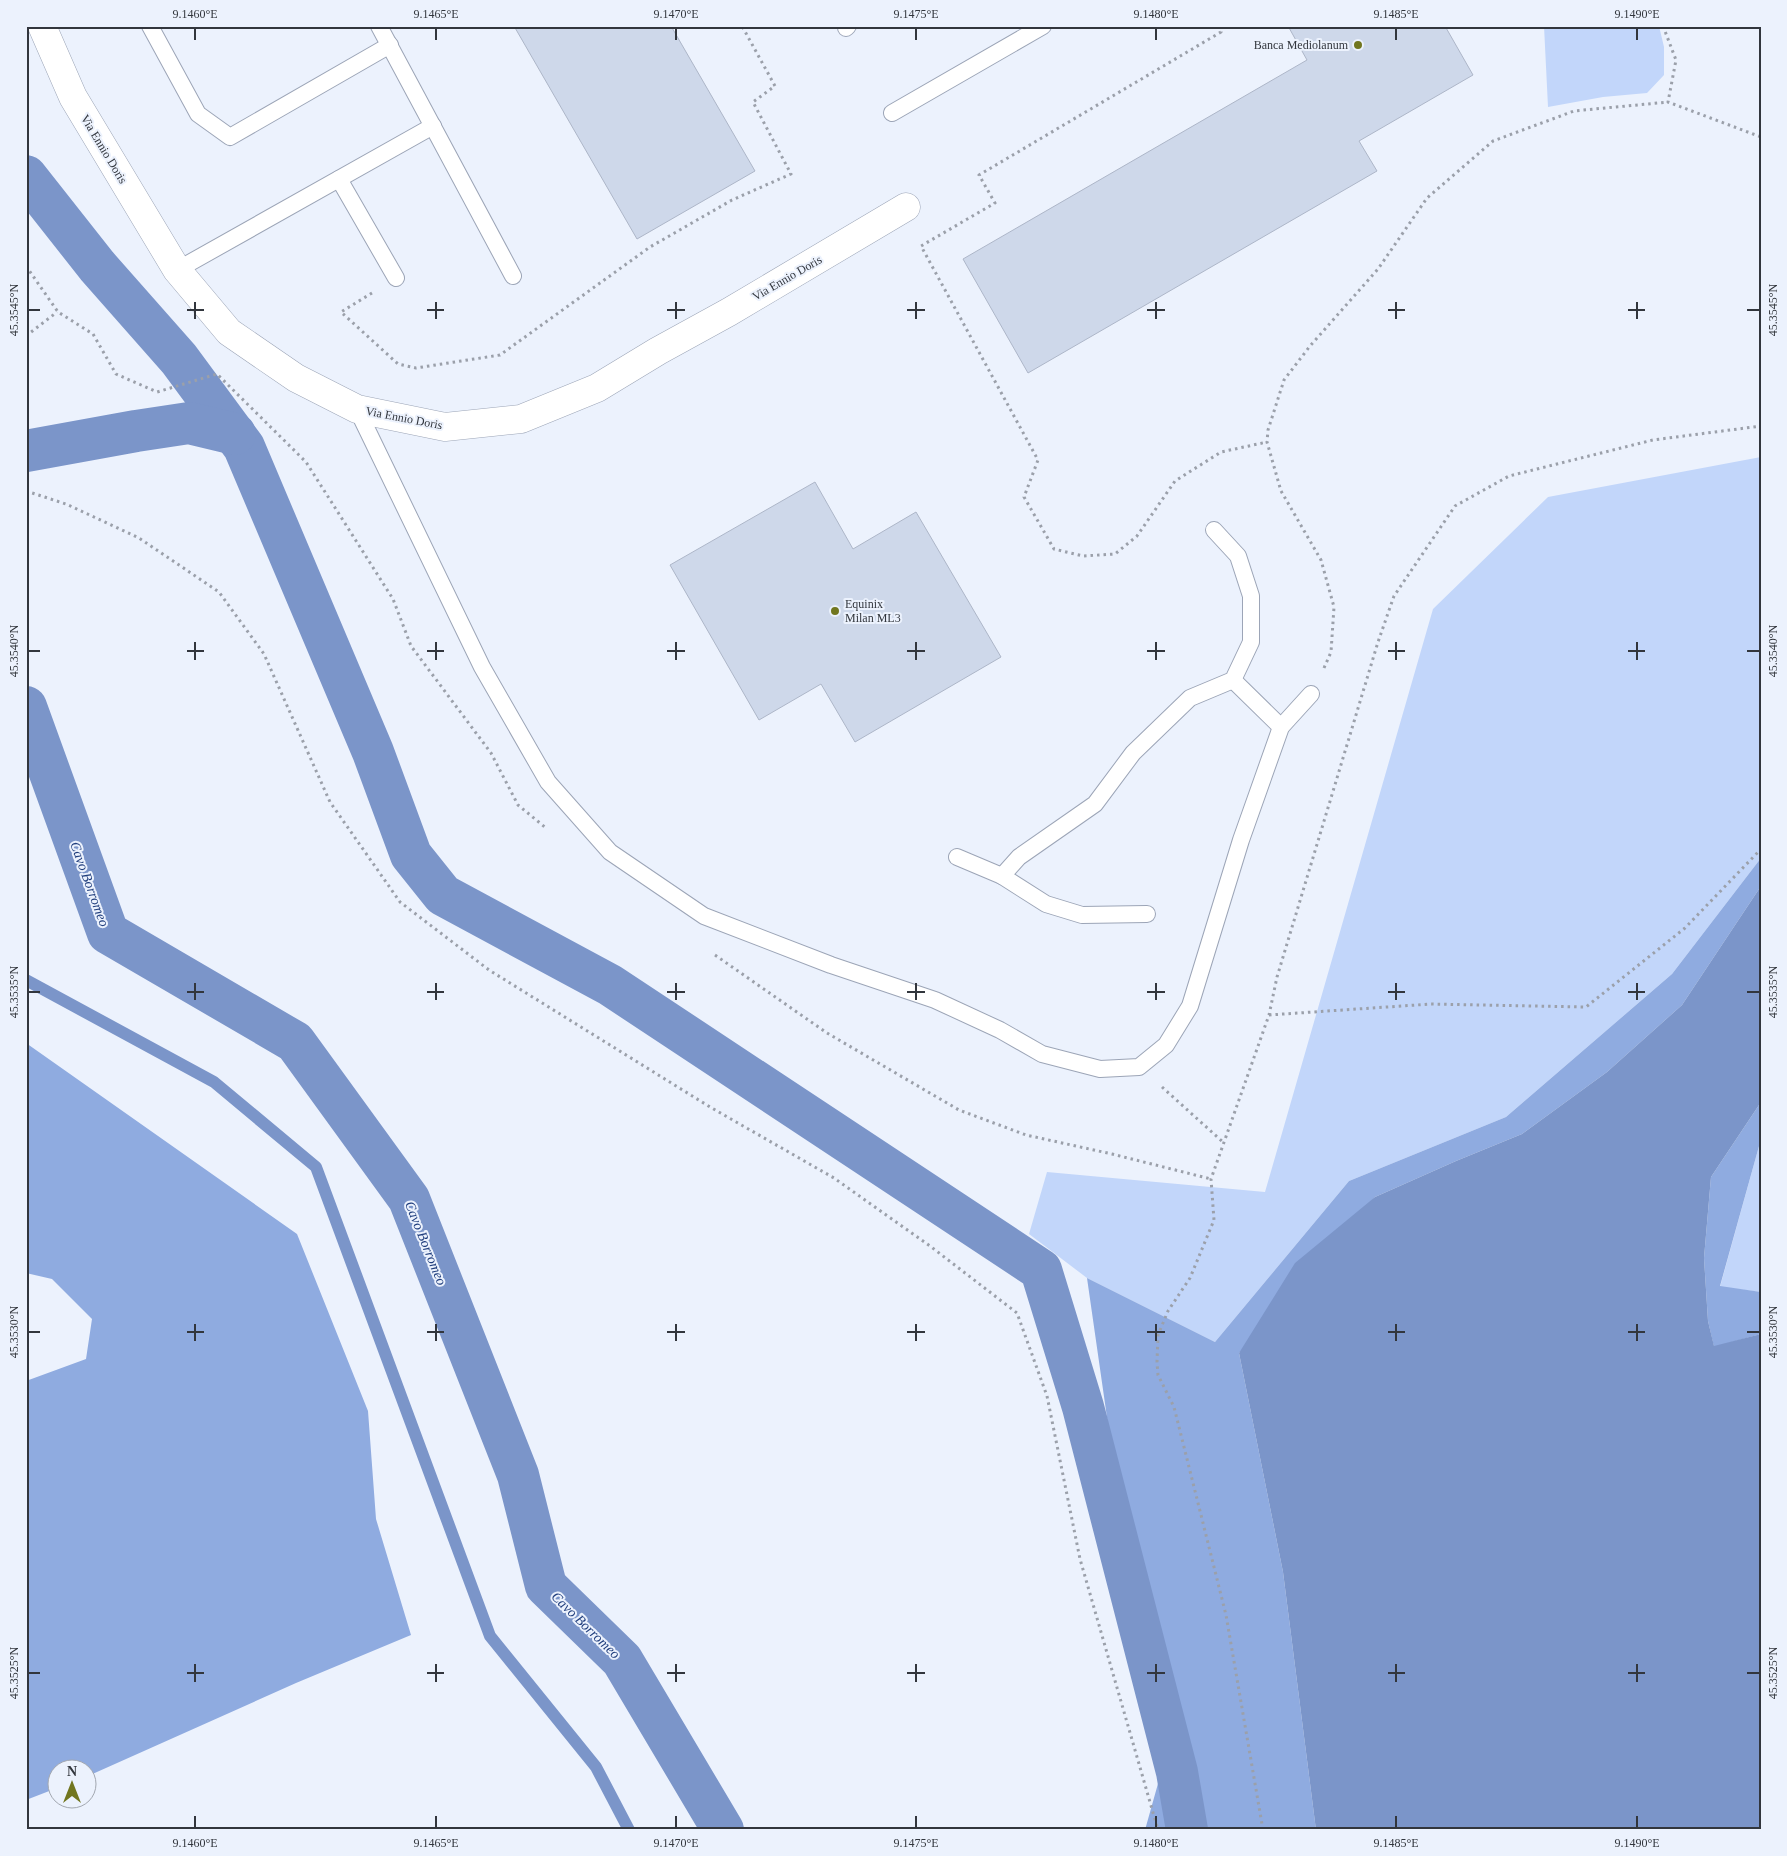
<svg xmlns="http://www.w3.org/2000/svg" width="1787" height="1856" font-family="Georgia,serif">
  <rect width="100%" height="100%" fill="#ecf2fd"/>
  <!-- green -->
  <g fill="#c2d6fa">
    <path d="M1544,26H1659L1664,47V75L1647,93L1603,97L1548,107Z"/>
    <path d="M1761,457V858L1672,974L1506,1117L1349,1181L1215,1342L1087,1278L1029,1234L1047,1172L1265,1192L1433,609L1548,497Z"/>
    <path d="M1761,1139V1292L1720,1287Z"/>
  </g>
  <!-- forest -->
  <g fill="#8fabe0">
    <path d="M1761,858V886L1682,1005L1607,1072L1522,1134L1456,1161L1375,1197L1239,1353L1283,1572L1316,1830H1145L1159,1780L1087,1278L1215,1342L1349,1181L1506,1117L1672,974Z"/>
    <path d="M26,1043L297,1234L368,1411L376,1519L411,1635L296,1683L88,1776V1768H58L57,1788L26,1800V1381L86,1359L92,1319L52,1279L26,1273Z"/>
    <path d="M1761,1102V1139L1720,1286L1761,1292V1334L1714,1347L1708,1321L1704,1258L1711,1177Z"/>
  </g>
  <!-- water -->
  <path fill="#7b95c9" d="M1761,886V1102L1711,1177L1704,1258L1708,1321L1714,1346L1761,1334V1830H1316L1283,1572L1239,1353L1295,1263L1375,1197L1456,1161L1522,1134L1607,1072L1682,1005Z"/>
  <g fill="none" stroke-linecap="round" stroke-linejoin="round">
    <!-- stream -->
    <path stroke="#7b95c9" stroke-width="12" d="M26,980L214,1082L316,1167L490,1636L596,1767L629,1830"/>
    <!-- canal -->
    <g stroke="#7b95c9" stroke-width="42">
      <path d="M26,176L97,266L179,359L244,447L373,752L411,855L443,895L610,985L1041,1270L1083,1407L1177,1772L1187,1830"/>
      <path d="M26,451L136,431L189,423L235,434"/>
      <path d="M26,707L108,933L295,1042L409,1199L518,1475L546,1586L622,1660L723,1830"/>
    </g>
  </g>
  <!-- building -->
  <g fill="#ced8ea" stroke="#adb6c8">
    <path d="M514,26H671L755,171L637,239Z"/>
    <path d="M1288,26H1445L1473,75L1359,141L1377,171L1028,373L963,259L1307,60Z"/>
    <path d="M815,482L853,549L916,512L1001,657L855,742L821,684L759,720L670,565Z"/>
  </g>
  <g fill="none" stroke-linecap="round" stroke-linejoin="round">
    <!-- lane casing -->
    <g stroke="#9ca5b7" stroke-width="18">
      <g id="lane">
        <path d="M150,26L198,114L230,137L390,45"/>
        <path d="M379,26L513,276"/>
        <path d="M846,28L848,26"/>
        <path d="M892,113L1043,26"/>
        <path d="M339,179L396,278"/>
        <path d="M177,270L433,126"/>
        <path d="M357,409L482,667L548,782L610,852L704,916L831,965L935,1000L1000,1030L1042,1054L1100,1069L1139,1067L1166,1045L1190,1006L1241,840L1281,727L1311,694"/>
        <path d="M1233,680L1281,727"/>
        <path d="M957,857L1002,876L1046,904L1082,915L1147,914"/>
        <path d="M1002,876L1019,857L1095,804L1133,753L1190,698L1233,680L1251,642V596L1238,556L1214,530"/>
      </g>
    </g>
    <!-- street casing -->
    <g stroke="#9ca5b7" stroke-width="29">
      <path id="street" d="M42,26L73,97L177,270L229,332L296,378L357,409L445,427L521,419L597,388L658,351L729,312L906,207"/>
    </g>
    <!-- path -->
    <g stroke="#9ba0aa" stroke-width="3" stroke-dasharray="2.5 4" stroke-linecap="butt">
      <path d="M1218,26L1221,32L979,175L995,203L921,246L1038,460L1024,497L1054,549L1083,556L1115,554L1137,536L1175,481L1221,452L1267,442"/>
      <path d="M1663,26L1676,60L1668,102L1761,137"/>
      <path d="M26,266L58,312L93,334L116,374L157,392L217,374L306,462L393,599L411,646L491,753L518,805L546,828"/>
      <path d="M372,293L341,312L398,364L416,368L500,355L650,247L732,200L791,174L753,102L775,86L742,26"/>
      <path d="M26,336L57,312"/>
      <path d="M26,491L66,504L139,538L219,592L264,654L330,802L400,902L489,970L710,1107L834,1178L930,1246L1017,1313L1047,1396L1080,1559L1158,1830"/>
      <path d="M1324,668L1331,652L1334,607L1321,560L1281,491L1267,442L1268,430L1284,380L1310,346L1378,269L1427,198L1493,141L1574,111L1668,102"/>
      <path d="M715,955L827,1033L959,1110L1026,1135L1112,1154L1211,1179"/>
      <path d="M1269,1015L1431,1004L1586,1007L1685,928L1761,849"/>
      <path d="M1162,1087L1224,1143"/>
      <path d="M1263,1830L1226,1615L1174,1407L1158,1375L1157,1362L1158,1335L1168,1311L1190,1278L1214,1220L1211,1179L1269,1015L1277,977L1378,642L1394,596L1455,506L1509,476L1653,440L1761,426"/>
    </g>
    <!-- lane -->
    <use href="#lane" stroke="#fff" stroke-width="16"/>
    <!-- street -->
    <use href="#street" stroke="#fff" stroke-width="28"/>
  </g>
  <!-- ticks -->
  <path fill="none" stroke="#32363d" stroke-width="2" d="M195,28V40M436,28V40M676,28V40M916,28V40M1156,28V40M1396,28V40M1637,28V40M195,302V319M436,302V319M676,302V319M916,302V319M1156,302V319M1396,302V319M1637,302V319M28,310H40M187,310H204M427,310H444M667,310H685M907,310H925M1147,310H1165M1388,310H1405M1628,310H1645M1747,310H1760M195,642V660M436,642V660M676,642V660M916,642V660M1156,642V660M1396,642V660M1637,642V660M28,651H40M187,651H204M427,651H444M667,651H685M907,651H925M1147,651H1165M1388,651H1405M1628,651H1645M1747,651H1760M195,983V1000M436,983V1000M676,983V1000M916,983V1000M1156,983V1000M1396,983V1000M1637,983V1000M28,992H40M187,992H204M427,992H444M667,992H685M907,992H925M1147,992H1165M1388,992H1405M1628,992H1645M1747,992H1760M195,1324V1341M436,1324V1341M676,1324V1341M916,1324V1341M1156,1324V1341M1396,1324V1341M1637,1324V1341M28,1332H40M187,1332H204M427,1332H444M667,1332H685M907,1332H925M1147,1332H1165M1388,1332H1405M1628,1332H1645M1747,1332H1760M195,1664V1682M436,1664V1682M676,1664V1682M916,1664V1682M1156,1664V1682M1396,1664V1682M1637,1664V1682M28,1673H40M187,1673H204M427,1673H444M667,1673H685M907,1673H925M1147,1673H1165M1388,1673H1405M1628,1673H1645M1747,1673H1760M195,1816V1828M436,1816V1828M676,1816V1828M916,1816V1828M1156,1816V1828M1396,1816V1828M1637,1816V1828"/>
  <!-- markers -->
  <g fill="#71761f" stroke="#ecf2fd" stroke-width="2">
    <circle cx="1358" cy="45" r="5"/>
    <circle cx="835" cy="611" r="5"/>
  </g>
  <g text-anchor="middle" stroke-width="4" stroke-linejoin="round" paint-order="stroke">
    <!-- poi labels -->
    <g font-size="12" fill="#32363d" stroke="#ecf2fd" text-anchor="end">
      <text x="1348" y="49">Banca Mediolanum</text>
      <text x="845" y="608" text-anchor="start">Equinix<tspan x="845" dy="14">Milan ML3</tspan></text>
    </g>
    <!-- street labels -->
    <g font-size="12" fill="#32363d" stroke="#ecf2fd">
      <text transform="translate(104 149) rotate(59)" y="4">Via Ennio Doris</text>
      <text transform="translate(787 278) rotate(-30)" y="4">Via Ennio Doris</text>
      <text transform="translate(404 418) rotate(11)" y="4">Via Ennio Doris</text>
    </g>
    <!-- water labels -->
    <g font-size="14" font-style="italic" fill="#203e7d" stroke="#ecf2fd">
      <text transform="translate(90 884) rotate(70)" y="5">Cavo Borromeo</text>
      <text transform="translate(426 1243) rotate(68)" y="5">Cavo Borromeo</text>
      <text transform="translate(586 1625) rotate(44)" y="5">Cavo Borromeo</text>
    </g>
  </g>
  <!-- border -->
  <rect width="1787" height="1856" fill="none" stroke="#ecf2fd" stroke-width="55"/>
  <!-- north arrow -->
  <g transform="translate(72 1784)"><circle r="24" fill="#ecf2fd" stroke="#a2a7b0"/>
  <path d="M0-4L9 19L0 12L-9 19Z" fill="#71761f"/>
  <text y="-8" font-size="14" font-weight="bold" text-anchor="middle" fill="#32363d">N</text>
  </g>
  <rect x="28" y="28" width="1732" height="1800" fill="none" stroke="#32363d" stroke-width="2"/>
  <g font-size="12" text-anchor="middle" fill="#32363d">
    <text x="195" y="18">9.1460°E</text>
    <text x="436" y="18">9.1465°E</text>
    <text x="676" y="18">9.1470°E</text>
    <text x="916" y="18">9.1475°E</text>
    <text x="1156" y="18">9.1480°E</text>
    <text x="1396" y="18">9.1485°E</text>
    <text x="1637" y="18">9.1490°E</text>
    <text transform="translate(14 310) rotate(-90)" y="4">45.3545°N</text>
    <text transform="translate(1773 310) rotate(-90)" y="4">45.3545°N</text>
    <text transform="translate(14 651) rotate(-90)" y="4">45.3540°N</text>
    <text transform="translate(1773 651) rotate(-90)" y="4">45.3540°N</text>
    <text transform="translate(14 992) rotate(-90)" y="4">45.3535°N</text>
    <text transform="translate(1773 992) rotate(-90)" y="4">45.3535°N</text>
    <text transform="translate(14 1332) rotate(-90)" y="4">45.3530°N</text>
    <text transform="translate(1773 1332) rotate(-90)" y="4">45.3530°N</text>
    <text transform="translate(14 1673) rotate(-90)" y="4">45.3525°N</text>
    <text transform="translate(1773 1673) rotate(-90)" y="4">45.3525°N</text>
    <text x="195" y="1847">9.1460°E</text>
    <text x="436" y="1847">9.1465°E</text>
    <text x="676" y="1847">9.1470°E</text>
    <text x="916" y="1847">9.1475°E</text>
    <text x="1156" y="1847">9.1480°E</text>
    <text x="1396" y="1847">9.1485°E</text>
    <text x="1637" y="1847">9.1490°E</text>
  </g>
</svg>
